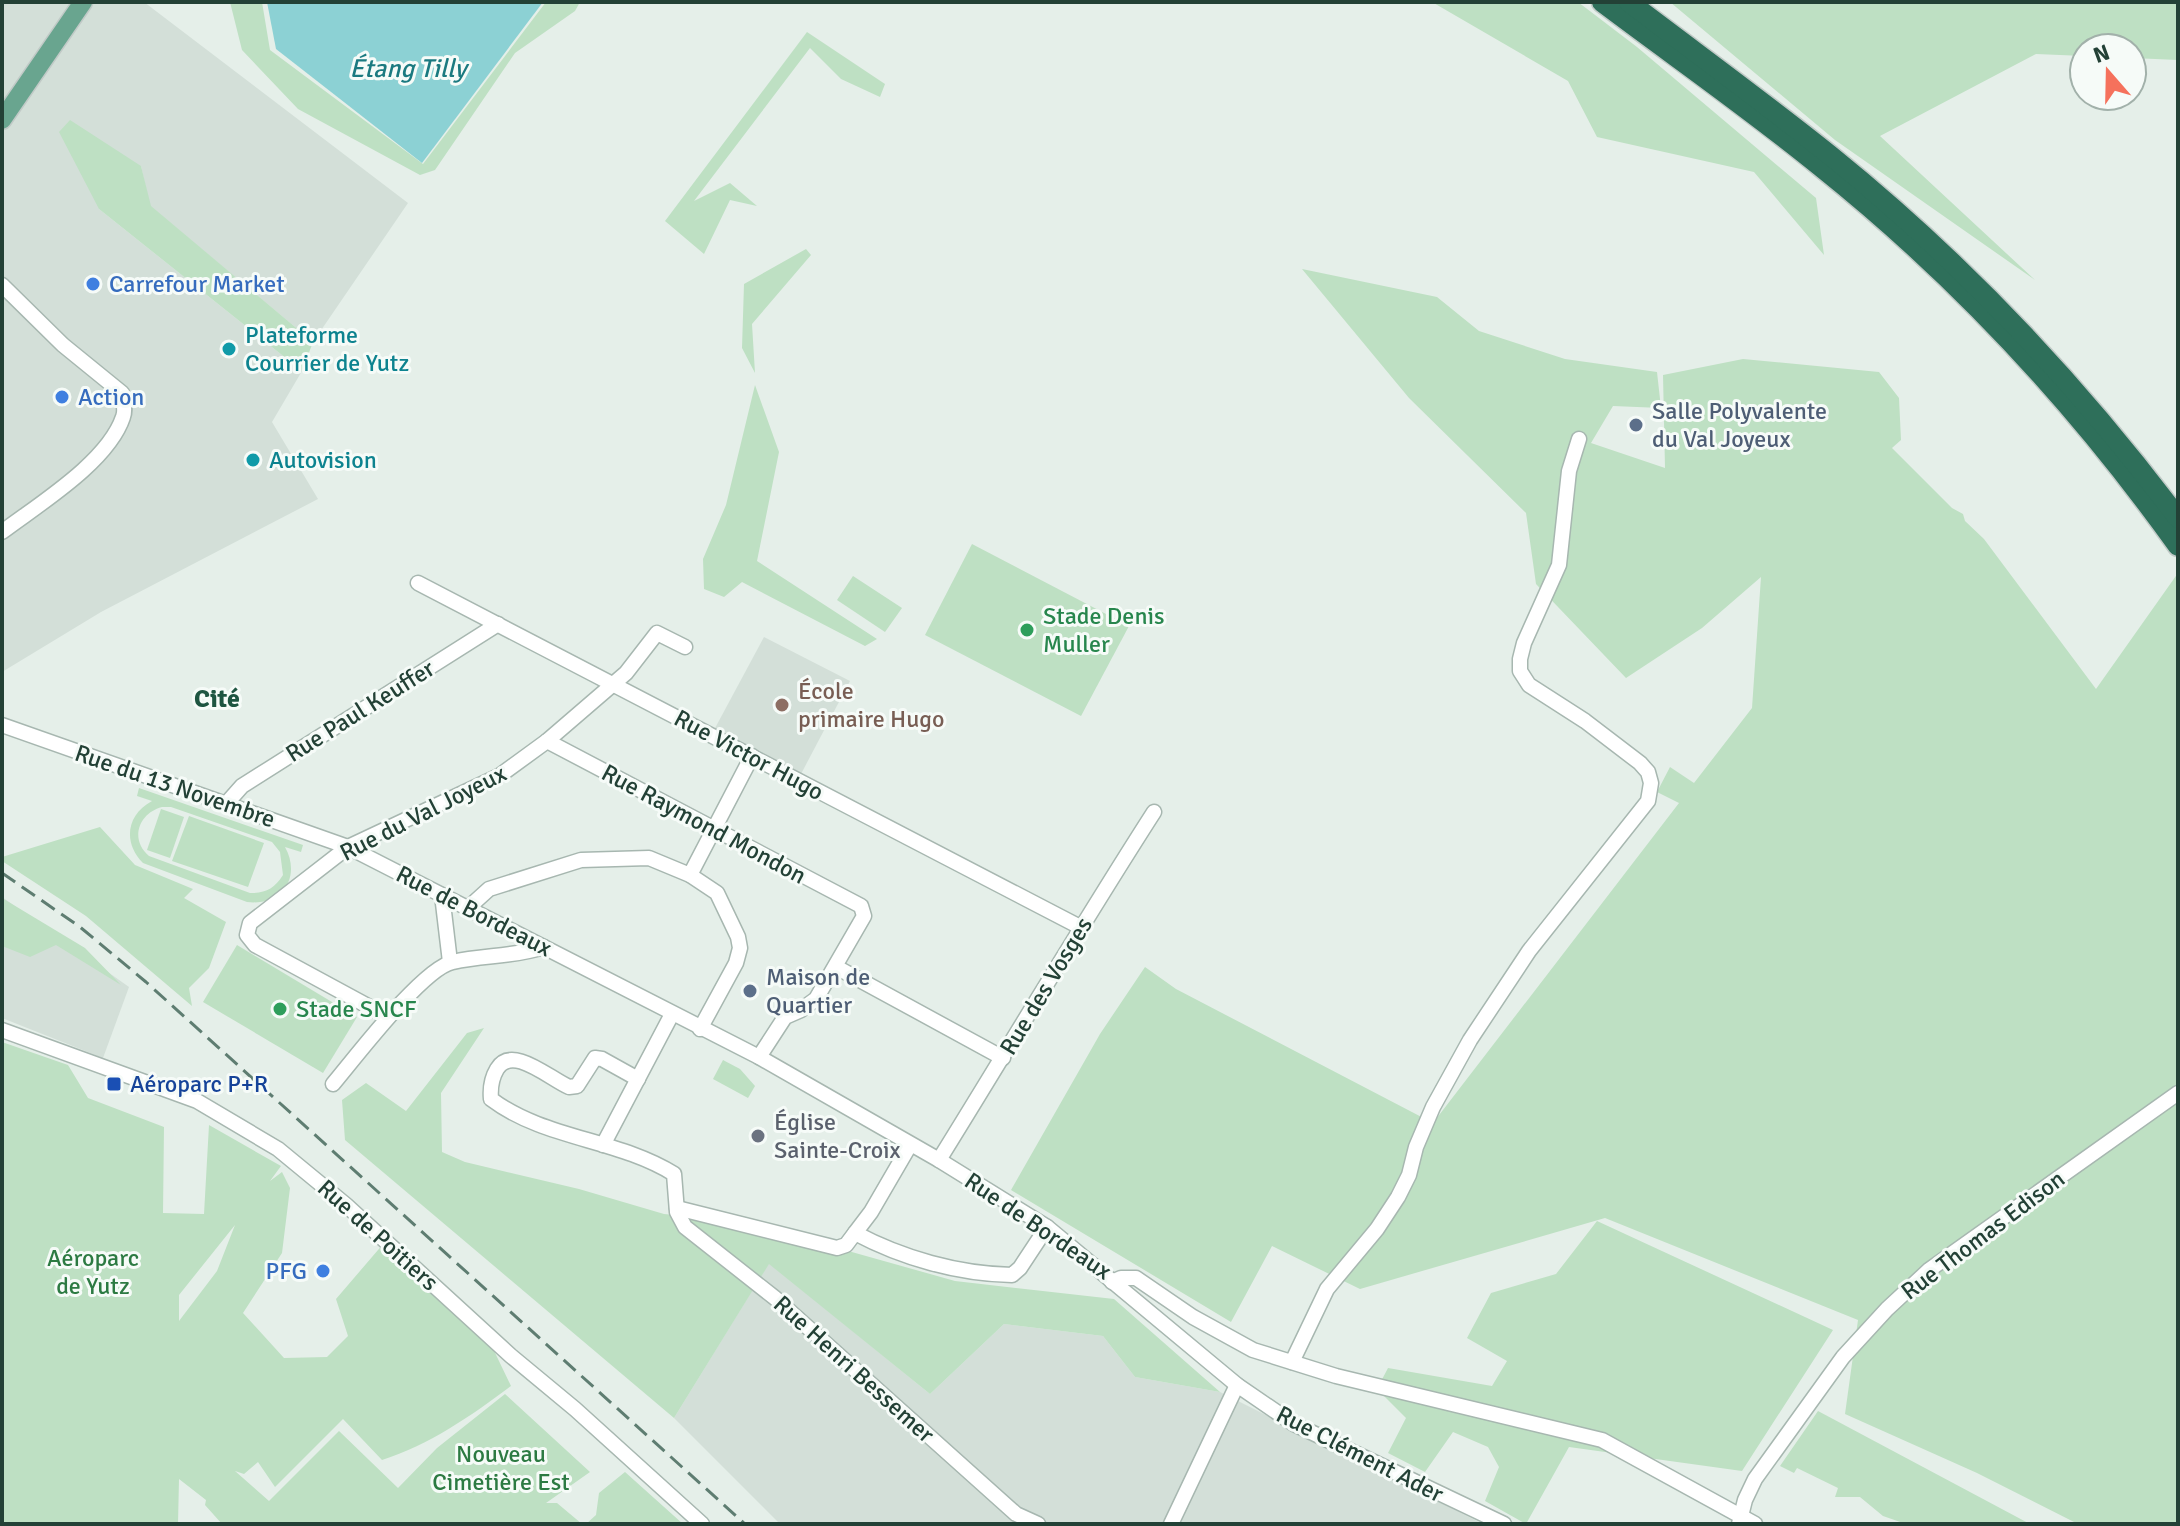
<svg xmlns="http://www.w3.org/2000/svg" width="2180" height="1526" font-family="Signika,sans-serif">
  <rect width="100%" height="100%" fill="#e5efe9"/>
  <!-- built -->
  <g fill="#d3dfd8">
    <path d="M2,2H144L408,203L313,342L150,206L141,166L99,209L302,371L272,422L318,499L101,612L2,672Z"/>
    <path d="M764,637L850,681L801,774L714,730Z"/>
    <path d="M2,897L129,987L103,1058L2,1018Z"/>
    <path d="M769,1263L930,1394L1004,1324L1103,1336L1135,1377L1220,1392L1483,1524H780L674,1418Z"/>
  </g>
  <!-- green -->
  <g fill="#bee0c3" fill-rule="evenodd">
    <path d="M230,2H262L270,50L423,164L546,2H580L575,11L515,53L435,170L420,175L298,109L242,50Z"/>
    <path d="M1432,2H1578L1637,47L1816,198L1824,255L1754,172L1597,137L1568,81Z"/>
    <path d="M1670,2H2178V60L2132,58V48H2084V56L2036,54L1880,136L2035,280L1835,140Z"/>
    <path d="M807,32L885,84L880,97L841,79L810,48L694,201L730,183L757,206L730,200L704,254L665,221Z"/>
    <path d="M70,120L141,166L151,206L313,342L302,371L99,209L59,132Z"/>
    <path d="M806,249L811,255L752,324L755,373L742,348L744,284Z"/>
    <path d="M1302,269L1437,297L1479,331L1565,359L1657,372L1661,408L1613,406L1591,443L1665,468L1663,375L1743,359L1879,372L1899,398L1901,440L1892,448L1952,508L1963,514L1965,521L1984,539L2096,689L2178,573V1524H2078L1977,1473L1845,1414L1858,1320L1605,1218L1360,1289L1272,1246L1231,1322L1011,1190L1100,1034L1145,967L1176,989L1433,1123L1679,803L1657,792L1670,767L1694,783L1752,708L1761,577L1702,628L1626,678L1536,584L1526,513L1409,398Z"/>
    <path d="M755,385L779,452L757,561L877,639L865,646L742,582L724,597L704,589L703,559L726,505Z"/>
    <path d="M972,544L1129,626L1081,716L925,635Z"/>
    <path d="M853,576L902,608L885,632L837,600Z"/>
    <path d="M139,788L303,845L301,852L285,847C302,878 281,906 247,902L143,863C123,843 126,815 152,801L137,796ZM162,807H171L272,842L280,852L283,875C274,889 266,893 250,893L149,856C129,839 139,813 162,807Z"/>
    <path d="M161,809L184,817L170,858L147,850Z"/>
    <path d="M189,816L264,843L248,887L172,861Z"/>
    <path d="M100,827L135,865L193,889L184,898L226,922L209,968L189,988L192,1006L86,916L2,861V857Z"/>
    <path d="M2,898L85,948L121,985L56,945L30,957L2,946Z"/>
    <path d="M237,945L357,1017L323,1073L203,1002Z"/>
    <path d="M484,1028L441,1093L442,1152L465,1162L579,1189L664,1214L685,1216L802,1238L955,1281L1114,1299L1220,1392L1135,1377L1103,1336L1004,1324L930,1394L769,1264L674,1418L345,1140L342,1100L366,1083L406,1111L467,1033Z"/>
    <path d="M2,1042L68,1065L88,1098L164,1127L163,1213L204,1214L209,1125L281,1166L270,1181L282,1172L290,1188L282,1253L243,1313L284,1358L327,1357L348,1336L336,1299L384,1243L486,1334L511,1386C471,1416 429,1445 382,1460L343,1419L275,1487L258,1462L244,1474L235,1471L269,1501L339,1431L398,1488L437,1448L505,1394L590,1472L546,1503H557L582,1524H222L205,1505L206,1500L179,1479L178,1524H2ZM235,1225L217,1271L179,1321V1295Z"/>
    <path d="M723,1060L740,1069L755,1086L748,1098L713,1079Z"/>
    <path d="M1597,1221L1833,1330L1742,1471L1569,1447L1526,1524L1485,1501L1499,1467L1488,1447L1453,1432L1425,1472L1388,1453L1406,1418L1377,1389L1388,1368L1492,1386L1507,1361L1467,1338L1491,1293L1556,1274Z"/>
    <path d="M1818,1411L2030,1524H1906L1883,1516L1860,1497H1835L1838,1488L1797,1468L1794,1473L1780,1466Z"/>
    <path d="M625,1472L683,1524H586L596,1515L599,1493Z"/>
  </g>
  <!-- water -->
  <path fill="#8cd1d4" d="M267,2H543L422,163L276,49Z"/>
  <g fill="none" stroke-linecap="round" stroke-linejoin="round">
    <!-- minor casing -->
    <g stroke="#a7b7b0" stroke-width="17">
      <g id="minor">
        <path d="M2,285L63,345L122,393C123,401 126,410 123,417C108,462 39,504 2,532"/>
        <path d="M418,583L1080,927"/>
        <path d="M2,725L348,847L759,1057L939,1160L1047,1227L1237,1385L1294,1424L1504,1524"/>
        <path d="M547,741L861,906L864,916L816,999L801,1010L785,1017L759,1057"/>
        <path d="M226,804L242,786L498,624"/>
        <path d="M690,875L752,756"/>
        <path d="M442,895L450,962"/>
        <path d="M468,908L489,889L581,860L649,858L690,875L717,893L738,937L740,948L736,963L700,1029"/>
        <path d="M836,967L1003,1058"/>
        <path d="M388,1017L255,945L247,935L250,923L348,847L499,776L547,741L626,673L657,633L685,647"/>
        <path d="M2,1030L197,1101L278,1149L346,1205L511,1356L575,1409L702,1524"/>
        <path d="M638,1079L602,1059L595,1058L577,1086L569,1087C550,1079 512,1044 497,1069C491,1079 490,1088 491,1099C544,1139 618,1139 674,1174L677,1212L685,1227L775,1298L1016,1514L1038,1524"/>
        <path d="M333,1084C355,1058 423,968 453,962C483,955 514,957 544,947"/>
        <path d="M603,1145L672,1014"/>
        <path d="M939,1160C1011,1044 1080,927 1154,812"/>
        <path d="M677,1208L837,1248L846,1245L855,1233C902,1258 958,1274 1012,1275L1020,1268L1047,1227"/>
        <path d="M855,1233L871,1212L910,1145"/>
        <path d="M1112,1282L1121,1278H1136L1193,1317L1253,1350L1336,1376L1602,1440L1755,1524"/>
        <path d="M1292,1362L1327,1289L1377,1229L1398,1197L1409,1175L1416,1147L1433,1107L1470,1040L1529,951L1648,801L1651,783L1648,772L1640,763L1585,721L1529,685L1520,671V659L1524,643L1559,565L1569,471L1579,439"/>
        <path d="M1171,1524L1237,1385"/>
        <path d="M1739,1524L1745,1500L1755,1479L1843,1357L1887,1309L1929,1270L2178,1093"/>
      </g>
    </g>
    <!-- major casing -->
    <g stroke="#c1cac7" stroke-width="21">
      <path id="major" d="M2,120L83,2"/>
    </g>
    <!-- highway casing -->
    <g stroke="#c1cac7" stroke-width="23">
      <g id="highway">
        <path d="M1602,2C1675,57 1750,109 1821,167C1956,275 2077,405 2178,546"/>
        <path d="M1629,2C1696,53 1765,103 1831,156C1961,261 2078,385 2178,518"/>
      </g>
    </g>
    <!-- minor -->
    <use href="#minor" stroke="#fff" stroke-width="14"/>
    <!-- major -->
    <use href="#major" stroke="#69a58f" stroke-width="18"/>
    <!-- highway -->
    <use href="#highway" stroke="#2e6f5a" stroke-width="20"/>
    <!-- rail -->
    <path stroke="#5e7d71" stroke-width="3" stroke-dasharray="16 8" stroke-linecap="butt" d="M2,873L80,927L146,982L745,1524"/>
  </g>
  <!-- markers -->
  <g fill="#3f7fe0" stroke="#f6fbf8" stroke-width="3">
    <circle cx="93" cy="284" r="8"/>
    <circle cx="62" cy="397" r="8"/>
    <circle cx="323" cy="1271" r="8"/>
  </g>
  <g fill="#0f9aa8" stroke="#f6fbf8" stroke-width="3">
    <circle cx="229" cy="349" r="8"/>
    <circle cx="253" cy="460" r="8"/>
  </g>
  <g fill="#5c6f8a" stroke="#f6fbf8" stroke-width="3">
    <circle cx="1636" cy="425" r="8"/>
    <circle cx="750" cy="991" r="8"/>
  </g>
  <g fill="#2e9e5b" stroke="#f6fbf8" stroke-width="3">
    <circle cx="1027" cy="630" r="8"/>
    <circle cx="280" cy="1009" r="8"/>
  </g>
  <circle fill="#8d6e63" stroke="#f6fbf8" stroke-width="3" cx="782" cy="705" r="8"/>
  <rect fill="#1a4fb4" stroke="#f6fbf8" stroke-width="3" x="106" y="1076" width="16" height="16" rx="4"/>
  <circle fill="#6b7280" stroke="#f6fbf8" stroke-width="3" cx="758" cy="1136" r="8"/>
  <g text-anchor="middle" stroke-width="6" stroke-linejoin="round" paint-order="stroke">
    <!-- shop labels -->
    <g font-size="24" fill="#366cbe" stroke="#f6fbf8" text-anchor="start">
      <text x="109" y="292">Carrefour Market</text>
      <text x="78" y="405">Action</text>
      <text x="307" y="1279" text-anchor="end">PFG</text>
    </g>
    <!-- culture labels -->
    <g font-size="24" fill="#0d838f" stroke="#f6fbf8" text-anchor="start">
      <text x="245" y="343">Plateforme<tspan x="245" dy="28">Courrier de Yutz</tspan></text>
      <text x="269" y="468">Autovision</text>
    </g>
    <!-- service labels -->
    <g font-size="24" fill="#4e5e75" stroke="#f6fbf8" text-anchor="start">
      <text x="1652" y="419">Salle Polyvalente<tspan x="1652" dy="28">du Val Joyeux</tspan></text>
      <text x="766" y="985">Maison de<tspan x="766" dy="28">Quartier</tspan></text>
    </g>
    <!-- leisure labels -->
    <g font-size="24" fill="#27864d" stroke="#f6fbf8" text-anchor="start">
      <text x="1043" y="624">Stade Denis<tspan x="1043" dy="28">Muller</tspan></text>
      <text x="296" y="1017">Stade SNCF</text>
    </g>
    <!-- education labels -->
    <g font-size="24" fill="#785e54" stroke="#f6fbf8" text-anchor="start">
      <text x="798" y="699">École<tspan x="798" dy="28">primaire Hugo</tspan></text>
    </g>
    <!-- street labels -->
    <g font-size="24" fill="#234136" stroke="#f6fbf8">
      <text transform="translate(360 711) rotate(-32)" y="8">Rue Paul Keuffer</text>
      <text transform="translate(749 755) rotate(28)" y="8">Rue Victor Hugo</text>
      <text transform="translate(175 786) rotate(19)" y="8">Rue du 13 Novembre</text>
      <text transform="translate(423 813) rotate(-27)" y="8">Rue du Val Joyeux</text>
      <text transform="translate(704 824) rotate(28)" y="8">Rue Raymond Mondon</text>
      <text transform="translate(474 911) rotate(27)" y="8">Rue de Bordeaux</text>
      <text transform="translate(1046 986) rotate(-59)" y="8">Rue des Vosges</text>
      <text transform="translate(1038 1226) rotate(34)" y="8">Rue de Bordeaux</text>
      <text transform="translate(378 1235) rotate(42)" y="8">Rue de Poitiers</text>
      <text transform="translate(1983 1235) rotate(-37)" y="8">Rue Thomas Edison</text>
      <text transform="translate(854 1369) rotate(42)" y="8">Rue Henri Bessemer</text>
      <text transform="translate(1360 1454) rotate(27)" y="8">Rue Clément Ader</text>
    </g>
    <!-- transit labels -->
    <g font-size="24" fill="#164399" stroke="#f6fbf8" text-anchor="start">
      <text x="130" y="1092">Aéroparc P+R</text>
    </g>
    <!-- worship labels -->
    <g font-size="24" fill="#5b616d" stroke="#f6fbf8" text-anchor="start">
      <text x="774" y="1130">Église<tspan x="774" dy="28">Sainte-Croix</tspan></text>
    </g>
    <!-- park labels -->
    <g font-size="24" fill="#2c7a42" stroke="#f6fbf8">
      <text x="93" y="1266">Aéroparc<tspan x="93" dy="28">de Yutz</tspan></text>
      <text x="501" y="1462">Nouveau<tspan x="501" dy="28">Cimetière Est</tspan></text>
    </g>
    <!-- water labels -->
    <g font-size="26" font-style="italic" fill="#1b7a80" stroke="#f6fbf8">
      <text x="408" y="77">Étang Tilly</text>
    </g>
    <!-- neighbourhood labels -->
    <g font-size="26" font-weight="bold" fill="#1e5541" stroke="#f6fbf8">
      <text x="217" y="707">Cité</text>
    </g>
  </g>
  <!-- border -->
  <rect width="2180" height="1526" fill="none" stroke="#234136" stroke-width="8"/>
  <!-- north arrow -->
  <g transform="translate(2108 72) rotate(340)"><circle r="38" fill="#f6fbf8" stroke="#a2b1aa" stroke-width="2"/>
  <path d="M0-6L14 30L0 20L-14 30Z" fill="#f5715c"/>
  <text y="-12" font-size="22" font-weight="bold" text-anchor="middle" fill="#234136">N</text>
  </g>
</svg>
